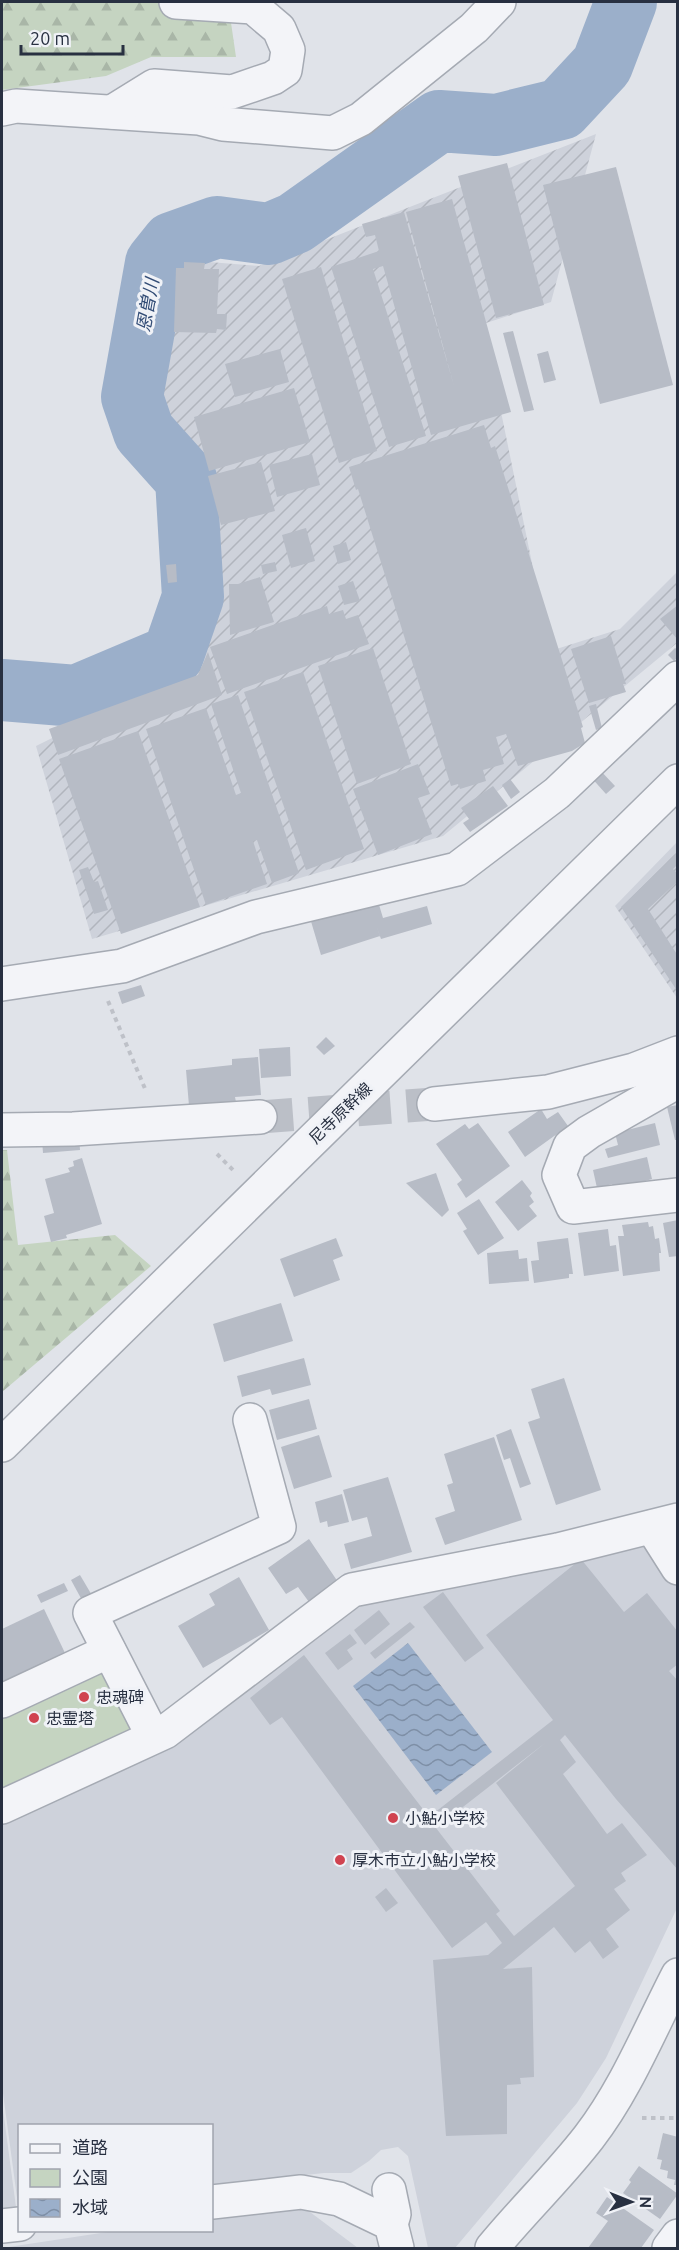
<svg xmlns="http://www.w3.org/2000/svg" width="679" height="2250" font-family="Ubuntu,'Noto Sans JP',sans-serif">
  <defs>
    <pattern id="industrial-furrows" width="10" height="10" patternUnits="userSpaceOnUse" patternTransform="scale(1.5)"><rect width="10" height="10" fill="#ced2db"/><path d="M-1 1l2-2M0 10L10 0M9 11l2-2" fill="none" stroke="#b1b5bd"/></pattern>
    <pattern id="forest-firs" width="22" height="20" patternUnits="userSpaceOnUse" patternTransform="scale(1.5)"><rect width="22" height="20" fill="#c5d4c1"/><path d="M5 1l3.5 6h-7zM16 11l3.5 6h-7z" fill="#a9b6a7"/></pattern>
    <pattern id="water-waves" width="16" height="10" patternUnits="userSpaceOnUse" patternTransform="scale(1.5)"><rect width="16" height="10" fill="#9bafca"/><path d="M0 5q4-4 8 0t8 0" fill="none" stroke="#7e8fa6"/></pattern>
  </defs>
  <rect width="100%" height="100%" fill="#e0e3e9"/>
  <!-- built -->
  <g fill="#ced2db">
    <path d="M651,1538L677,1578V1908L606,2058L577,2103L455,2248H428L408,2156L398,2147L381,2150L369,2161L351,2173H324L212,2185V2126H20V2205H18L2,2086V1812L355,1605Z"/>
    <path d="M2,2102L16,2207L2,2209Z"/>
    <path d="M298,2203L358,2248H2L114,2231L212,2230V2216Z"/>
  </g>
  <!-- industrial -->
  <g fill="url(#industrial-furrows)">
    <path d="M596,134L551,302L483,324L550,651L620,629L677,572V643L443,836L92,939L36,746L181,674L217,522L147,394L172,259L259,266Z"/>
    <path d="M677,842V998L615,906Z"/>
  </g>
  <!-- forest -->
  <g fill="url(#forest-firs)">
    <path d="M2,2H228L236,57H151L106,76L2,90Z"/>
    <path d="M2,1150H7L18,1245L115,1235L151,1266L2,1392Z"/>
  </g>
  <!-- park -->
  <path fill="#c5d4c1" d="M94,1666L111,1673L141,1732L2,1801V1708Z"/>
  <!-- water -->
  <path fill="url(#water-waves)" d="M408,1643L492,1752L436,1795L353,1686Z"/>
  <g fill="none" stroke-linecap="round" stroke-linejoin="round">
    <!-- river -->
    <path stroke="#9bafca" stroke-width="62" d="M2,690L76,696L173,655L193,597L186,479L144,432L132,397L156,263L172,243L217,227L269,234L295,223L439,121L496,125L561,109L602,65L626,2"/>
  </g>
  <!-- building -->
  <g fill="#b7bcc6" fill-rule="evenodd">
    <path d="M507,163L544,305L496,318L458,176Z"/>
    <path d="M616,167L673,385L600,404L543,185Z"/>
    <path d="M452,199L511,412L431,435L383,266L373,269L426,436L389,447L331,267L379,251L375,235L366,237L362,224L404,212L454,386L406,212Z"/>
    <path d="M184,262L205,263L204,269H219L217,314H227L226,330L217,329L216,333L174,332L176,268H184Z"/>
    <path d="M321,267L377,451L339,463L282,279Z"/>
    <path d="M513,331L534,410L524,412L503,333Z"/>
    <path d="M280,349L289,382L235,397L225,364Z"/>
    <path d="M548,351L556,380L544,383L537,354Z"/>
    <path d="M294,388L310,442L209,471L194,417Z"/>
    <path d="M484,425L491,448L495,446L583,727L581,728L585,743L572,751L518,766L506,734L496,737L504,764L483,770L486,781L460,789L458,784L451,786L358,489L356,490L349,467Z"/>
    <path d="M312,454L320,485L277,497L269,465Z"/>
    <path d="M261,462L275,511L221,525L208,476Z"/>
    <path d="M306,528L315,561L291,568L282,535Z"/>
    <path d="M346,542L351,560L338,564L333,546Z"/>
    <path d="M275,562L277,571L263,574L261,565Z"/>
    <path d="M176,564L177,582L168,583L166,565Z"/>
    <path d="M260,577L274,622L230,635L229,584H238Z"/>
    <path d="M353,581L360,601L344,605L338,586Z"/>
    <path d="M678,605V640L660,619Z"/>
    <path d="M327,606L329,614L343,610L346,619L358,615L369,644L227,694L210,647Z"/>
    <path d="M611,636L626,684H623L626,692L589,703L571,649Z"/>
    <path d="M373,648L411,764L357,784L318,666Z"/>
    <path d="M675,648L678,650V657L674,661L668,655Z"/>
    <path d="M208,652L222,695L58,755L49,729L198,675Z"/>
    <path d="M303,672L364,849L306,870L244,692Z"/>
    <path d="M238,695L299,873L272,883L257,840L253,841L267,884L206,905L146,729L206,708L236,795L241,793L211,704Z"/>
    <path d="M596,704L602,728L596,730L589,706Z"/>
    <path d="M138,731L200,907L121,934L59,759Z"/>
    <path d="M418,764L430,794L418,798L432,834L378,855L353,789Z"/>
    <path d="M598,768L615,786L606,794L589,775Z"/>
    <path d="M510,779L520,792L511,799L502,785Z"/>
    <path d="M493,786L508,806L470,832L463,823L469,819L461,808Z"/>
    <path d="M678,852V864L673,869L678,874V881L648,909L678,956V992L621,907Z"/>
    <path d="M88,867L94,882L98,881L108,910L94,914L79,870Z"/>
    <path d="M377,898L383,918L427,906L432,924L381,939L376,925L380,936L321,955L310,918Z"/>
    <path d="M141,985L145,996L122,1004L118,992Z"/>
    <path d="M326,1037L335,1046L324,1055L316,1047Z"/>
    <path d="M290,1047L291,1076L261,1078L259,1049Z"/>
    <path d="M258,1057L261,1095L235,1097L236,1102L189,1106L186,1070L232,1065V1059Z"/>
    <path d="M678,1105V1140H675L667,1107Z"/>
    <path d="M541,1109L547,1119L558,1112L568,1126L525,1157L508,1132Z"/>
    <path d="M478,1123L510,1166L466,1198L457,1184L462,1180L436,1144L465,1124L469,1129Z"/>
    <path d="M655,1123L660,1145L608,1158L605,1149L618,1145L615,1133Z"/>
    <path d="M79,1137L80,1150L43,1153L42,1140Z"/>
    <path d="M647,1157L652,1179L645,1181L646,1185L614,1189L612,1184L597,1188L593,1170Z"/>
    <path d="M82,1158L102,1224L66,1235L67,1238L51,1242L44,1216L54,1213L45,1179L70,1172L68,1168L74,1166L73,1161Z"/>
    <path d="M436,1173L449,1210L442,1217L406,1183Z"/>
    <path d="M522,1180L532,1193L530,1196L534,1202L529,1206L537,1216L518,1231L495,1202Z"/>
    <path d="M479,1199L504,1238L478,1255L463,1231L467,1229L457,1213Z"/>
    <path d="M678,1220V1256L669,1257L663,1223Z"/>
    <path d="M648,1222L649,1227L653,1226L655,1239L659,1238L661,1253H659L660,1271L623,1276L618,1236H624L622,1225Z"/>
    <path d="M608,1229L610,1246L616,1245L619,1271L584,1276L578,1233Z"/>
    <path d="M336,1238L343,1256L333,1260L340,1280L294,1297L280,1259Z"/>
    <path d="M568,1238L573,1274H569V1278L534,1283L531,1261L539,1260L537,1242Z"/>
    <path d="M518,1250L519,1259L527,1258L529,1281L489,1284L487,1253Z"/>
    <path d="M281,1303L293,1341L224,1362L213,1324Z"/>
    <path d="M304,1358L311,1385L272,1395L270,1389L242,1397L237,1376Z"/>
    <path d="M564,1378L601,1490L556,1505L528,1422L540,1418L531,1389Z"/>
    <path d="M309,1399L317,1429L277,1440L269,1410Z"/>
    <path d="M511,1429L531,1484L520,1488L510,1458L504,1460L496,1435Z"/>
    <path d="M319,1435L332,1477L294,1489L281,1447Z"/>
    <path d="M494,1437L522,1520L445,1545L435,1518L455,1511L447,1485L453,1483L444,1454Z"/>
    <path d="M388,1477L412,1552L351,1569L344,1544L372,1536L367,1517L352,1521L343,1490Z"/>
    <path d="M342,1494L349,1522L328,1527L327,1521L320,1523L315,1502Z"/>
    <path d="M309,1539L338,1582L309,1602L298,1587L286,1594L268,1568Z"/>
    <path d="M581,1559L624,1612L647,1593L678,1632V1664L669,1671L678,1681V1870L616,1799L565,1735L560,1740L576,1762L563,1774L607,1834L622,1823L647,1855L621,1873L626,1881L614,1889L630,1910L606,1929L619,1947L603,1959L590,1941L575,1953L554,1927L503,1969L532,1967L534,2077L520,2078L521,2084L507,2085V2134L446,2136L433,1960L488,1955L502,1943L486,1922L452,1948L282,1717L270,1725L250,1698L304,1655L429,1817L553,1720L486,1635ZM545,1743L496,1783L575,1886L514,1936L496,1914L500,1911L436,1828Z"/>
    <path d="M80,1575L93,1597L83,1602L71,1580Z"/>
    <path d="M239,1577L269,1630L203,1668L178,1626L215,1605L209,1594Z"/>
    <path d="M64,1583L68,1591L41,1603L37,1595Z"/>
    <path d="M443,1592L484,1648L465,1662L423,1607Z"/>
    <path d="M44,1609L65,1653L2,1682V1629Z"/>
    <path d="M379,1610L390,1624L365,1645L354,1630Z"/>
    <path d="M410,1622L415,1627L375,1659L370,1653Z"/>
    <path d="M350,1634L357,1643L347,1650L353,1659L338,1670L325,1653Z"/>
    <path d="M386,1888L398,1903L386,1912L375,1897Z"/>
    <path d="M663,2133L678,2137V2185H674L675,2180L667,2178L668,2171L660,2169L662,2160L657,2159Z"/>
    <path d="M639,2166L678,2194L660,2219L623,2193L631,2182L629,2180Z"/>
    <path d="M607,2197L654,2230L641,2248H588L608,2221L596,2213Z"/>
  </g>
  <g fill="none" stroke-linecap="round" stroke-linejoin="round">
    <!-- minor-tunnel -->
    <path stroke="#bbbfc7" stroke-width="33" stroke-dasharray="33 16" stroke-linecap="butt" d="M260,1117L434,1104"/>
    <!-- minor casing -->
    <g stroke="#a5aab3" stroke-width="36">
      <g id="minor">
        <path d="M2,109L16,106L199,118L223,124L333,133L361,119L474,28L499,2"/>
        <path d="M112,112L154,86L232,92L273,78L285,70L288,50L279,29L253,7L176,2"/>
        <path d="M2,984L122,966L256,917L457,869L557,793L678,678"/>
        <path d="M678,1081L589,1132L570,1146L559,1175L573,1207L678,1195"/>
        <path d="M434,1104L548,1092L634,1070L678,1053"/>
        <path d="M2,1130L73,1129L260,1117"/>
        <path d="M2,1445L678,781"/>
        <path d="M652,1527L678,1568"/>
        <path d="M2,1701L109,1651"/>
        <path d="M153,1736L90,1613L279,1527L250,1420"/>
        <path d="M2,1807L165,1732L352,1590L558,1550L678,1520"/>
        <path d="M389,2190L394,2214L391,2224"/>
        <path d="M212,2202L301,2192L339,2199L391,2224L397,2248"/>
        <path d="M2,2226L20,2224"/>
        <path d="M492,2248C523,2210 559,2176 589,2137C626,2089 650,2029 678,1975"/>
        <path d="M669,2248L678,2236"/>
      </g>
    </g>
    <!-- path -->
    <g stroke="#bec1c8" stroke-width="4" stroke-dasharray="4.5 4.5" stroke-linecap="butt">
      <path d="M108,1001L146,1091"/>
      <path d="M217,1154L233,1170"/>
      <path d="M642,2118H678"/>
    </g>
    <!-- minor -->
    <use href="#minor" stroke="#f3f4f8" stroke-width="33"/>
  </g>
  <!-- markers -->
  <g fill="#d04350" stroke="#f0f2f7" stroke-width="2">
    <circle cx="84" cy="1697" r="6"/>
    <circle cx="34" cy="1718" r="6"/>
    <circle cx="393" cy="1818" r="6"/>
    <circle cx="340" cy="1860" r="6"/>
  </g>
  <g text-anchor="middle" stroke-width="6" stroke-linejoin="round" paint-order="stroke">
    <!-- street labels -->
    <g font-size="16" fill="#283041" stroke="#f0f2f7">
      <text transform="translate(340 1113) rotate(-44)" y="6">尼寺原幹線</text>
    </g>
    <!-- poi labels -->
    <g font-size="16" fill="#283041" stroke="#f0f2f7" text-anchor="start">
      <text x="96" y="1703">忠魂碑</text>
      <text x="46" y="1724">忠霊塔</text>
      <text x="405" y="1824">小鮎小学校</text>
      <text x="352" y="1866">厚木市立小鮎小学校</text>
    </g>
    <!-- water labels -->
    <g font-size="18" font-style="italic" fill="#324c76" stroke="#f0f2f7">
      <text transform="translate(148 305) rotate(-80)" y="6">恩曽川</text>
    </g>
  </g>
  <!-- border -->
  <rect width="679" height="2250" fill="none" stroke="#283041" stroke-width="6"/>
  <!-- legend -->
  <rect x="18" y="2124" width="195" height="108" fill="#f0f2f7" stroke="#a0a4ae" stroke-width="1.5"/>
  <rect x="30" y="2144" width="30" height="9" fill="#f3f4f8" stroke="#a0a4ae" stroke-width="1.5"/>
  <text x="72" y="2154" font-size="18" fill="#283041">道路</text>
  <rect x="30" y="2169" width="30" height="18" fill="#c5d4c1" stroke="#a0a4ae" stroke-width="1.5"/>
  <text x="72" y="2184" font-size="18" fill="#283041">公園</text>
  <rect x="30" y="2199" width="30" height="18" fill="url(#water-waves)" stroke="#a0a4ae" stroke-width="1.5"/>
  <text x="72" y="2214" font-size="18" fill="#283041">水域</text>
  <!-- north arrow -->
  <g transform="translate(631 2202) rotate(91)" stroke="#f0f2f7" stroke-width="4.5" paint-order="stroke">
  <path d="M0-4.5L10 22L0 15L-10 22Z" fill="#283041"/>
  <text y="-9" font-size="16" font-weight="bold" text-anchor="middle" fill="#283041">N</text>
  </g>
  <!-- scale -->
  <path d="M21 45v9h102v-9" fill="none" stroke="#283041" stroke-width="3"/>
  <text x="30" y="45" font-size="18" fill="#283041" stroke="#f0f2f7" stroke-width="4.5" paint-order="stroke">20 m</text>
</svg>
